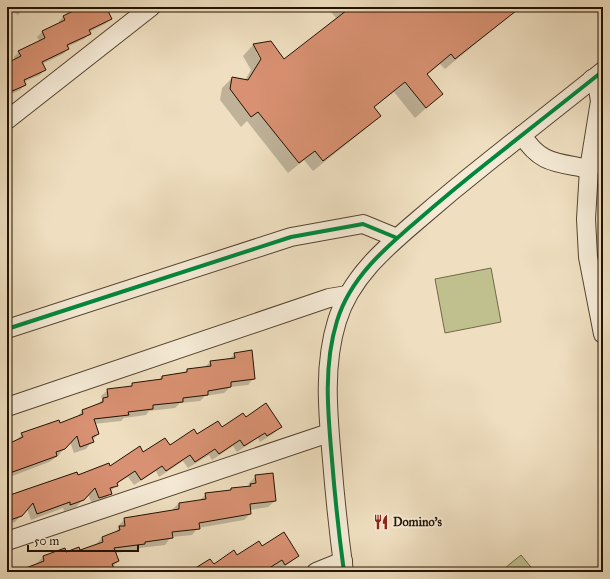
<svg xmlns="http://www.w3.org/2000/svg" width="610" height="579" font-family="'IM FELL Great Primer',serif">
  <rect width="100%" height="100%" fill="#efdfc0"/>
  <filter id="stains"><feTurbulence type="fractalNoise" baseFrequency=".005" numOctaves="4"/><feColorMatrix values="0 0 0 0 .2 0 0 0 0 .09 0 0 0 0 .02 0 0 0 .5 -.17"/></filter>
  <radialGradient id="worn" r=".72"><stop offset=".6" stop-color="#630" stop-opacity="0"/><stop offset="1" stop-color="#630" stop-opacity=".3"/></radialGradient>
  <!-- green -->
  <g fill="#c0c08e" stroke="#716947">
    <path d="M491,268L501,322L445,333L435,279Z"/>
    <path d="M521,555L535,572H500Z"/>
  </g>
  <!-- shadow -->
  <g fill="#0003" fill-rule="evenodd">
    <path d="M7,7H25L18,15L13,12L7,19Z"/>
    <path d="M79,7H119L107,12L110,19L105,24L89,32L90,33L84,39L67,47L68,49L63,54L42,64L45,69L40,75L23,82L25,85L20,90L7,96V64L15,60L14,57L19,52L40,42L37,37L42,32L60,23L59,21L64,16L80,9Z"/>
    <path d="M327,7H520L445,69L440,64L427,75L442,94L415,118L394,92L373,108L379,116L369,126L313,171L304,160L288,173L247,121L241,127L220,100L222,88L232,78L245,80L251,70L243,56L253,45L271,42L284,60L337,19ZM256,52H258L264,63L263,64Z"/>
    <path d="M235,354L254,378L248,385L230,387L224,393L205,396L200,401L180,403L175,408L149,411L146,415L124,418L121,421L94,424L98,434L86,449L74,453L70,442L58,456L49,462L7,478V445L16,441L22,434L59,425L76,418L82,411L97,405L102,400L101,396L108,390L129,387L133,384L159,380L162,376L183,374L187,370L205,367L210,362L228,360Z"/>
    <path d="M245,418L280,427L274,433L260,442L258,438L237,452L233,446L212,460L209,455L188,468L183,461L159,477L156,471L134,485L128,477L116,484L117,485L110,492L111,493L104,500L92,504L88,494L76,507L64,511L63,508L31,520L27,509L15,522L7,524V480L13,495L110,467L143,453L169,446L221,428Z"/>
    <path d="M256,476L275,501L268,507L250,510V514L244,520L198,528L192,535L171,537L165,545L140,548L137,550L115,553L118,561L109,572H8L19,568L20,571L36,564L43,557L64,549L65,553L79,551L95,545L102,538L114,534L118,529V526L125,519L172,510L179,503L199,501L206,494L228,491L231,489L248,487L249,483Z"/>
    <path d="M262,548L298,556L291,562L278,571L275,566L266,572H191Z"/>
    <path d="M183,568L186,572H177Z"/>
  </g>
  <!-- building -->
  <g fill="#d89172" stroke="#221200">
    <path d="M81,7H106L112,19L89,30L91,34L67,45L69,49L42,62L46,70L24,80L26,85L10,92L7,86V63L21,56L18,51L45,38L42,31L65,20L63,16Z"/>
    <path d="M351,7H521L455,59L451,54L427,74L443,94L426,108L405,82L374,107L381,116L323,161L315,151L299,163L258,112L251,117L230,89L232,77L248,80L261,59L253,44L271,41L284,59Z"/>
    <path d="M252,350L255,379L231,382V387L208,391V395L183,398V402L153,405V409L128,412L129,415L94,419L99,434L92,437L94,442L80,447L77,436L65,449L56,452L57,456L7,474V447L11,446L10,443L23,437L21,433L59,420L60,423L83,414L82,410L103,402V398L108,397L107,389L132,386V383L162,379V376L187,372V369L211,366L210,361L235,358L234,353Z"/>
    <path d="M266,403L282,427L267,436L265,433L244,446L240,440L219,454L215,449L195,462L190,455L166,471L162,466L141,480L135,471L117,483L118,486L110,488L112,494L99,498L95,488L84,500L70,505V502L37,514L33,503L22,516L7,521V496L77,472L78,475L109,463L110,466L140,446L143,452L165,438L170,445L194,429L197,434L218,421L222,427L243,413L246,417Z"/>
    <path d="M273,473L276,501L250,504L251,514L199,523L200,529L172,532L173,538L145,542V544L114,548L119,561L112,564L114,569L106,572H18V571L44,561L43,556L65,548L66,552L79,547L80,550L103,542L102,537L120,530L119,526H125L124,518L179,509V503L206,499L205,493L231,490V488L251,486L250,484L256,483L255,475Z"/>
    <path d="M284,532L299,556L285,565L282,560L263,572H189L210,559L214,564L234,550L237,555L259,541L262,546Z"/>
  </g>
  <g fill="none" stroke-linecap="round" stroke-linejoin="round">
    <!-- minor casing -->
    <g stroke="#554530" stroke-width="20">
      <g id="minor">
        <path d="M592,79L598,89L600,101L589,169L586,219L588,257L603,334"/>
        <path d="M7,120L151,7"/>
        <path d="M522,135C541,165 557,162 589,169"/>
        <path d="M7,329L291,237L363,224L397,238"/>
        <path d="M7,407L329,298L347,295"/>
        <path d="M7,541L329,433"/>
        <path d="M316,572L343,561"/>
        <path d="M344,572C339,535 335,498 332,460C328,414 323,366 337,321C350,278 385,248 418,220C441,200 464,181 488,162C526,132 565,101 603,71"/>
      </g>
    </g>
    <!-- minor -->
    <use href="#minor" stroke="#f5ead6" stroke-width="18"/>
    <!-- cycleway casing -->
    <g stroke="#f5ead6" stroke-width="6">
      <g id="cycleway">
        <path d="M7,329L291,237L363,224L397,238"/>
        <path d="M344,572C339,535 335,498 332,460C328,414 323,366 337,321C350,278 385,248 418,220C441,200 464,181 488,162C526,132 565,101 603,71"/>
      </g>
    </g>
    <!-- cycleway -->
    <use href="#cycleway" stroke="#00873e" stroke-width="4"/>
  </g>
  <!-- icons -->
  <defs>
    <g id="restaurant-bare" transform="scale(1.2)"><path d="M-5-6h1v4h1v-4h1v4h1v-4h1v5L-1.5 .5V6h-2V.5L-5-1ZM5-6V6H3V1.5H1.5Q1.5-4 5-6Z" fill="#8f2418" stroke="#f5ead6" stroke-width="2.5" paint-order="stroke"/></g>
  </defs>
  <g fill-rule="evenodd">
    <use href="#restaurant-bare" x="381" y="522"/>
  </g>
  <g text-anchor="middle" stroke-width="4" stroke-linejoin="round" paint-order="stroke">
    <!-- poi labels -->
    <g font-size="12" font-weight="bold" fill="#221200" stroke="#f5ead6" text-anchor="start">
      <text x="393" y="526">Domino's</text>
    </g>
  </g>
  <!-- margin -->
  <rect width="610" height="579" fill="none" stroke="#efdfc0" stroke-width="24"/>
  <rect x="8" y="8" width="594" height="563" fill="none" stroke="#221200" stroke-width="2"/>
  <rect x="12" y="12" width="586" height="555" fill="none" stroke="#221200"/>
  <!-- scale -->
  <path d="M28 545v6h110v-6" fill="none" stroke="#221200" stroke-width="2"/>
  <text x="34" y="545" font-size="12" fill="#221200" stroke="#f5ead6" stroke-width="3" paint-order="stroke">50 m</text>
  <rect width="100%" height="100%" filter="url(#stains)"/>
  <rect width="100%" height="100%" fill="url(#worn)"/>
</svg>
